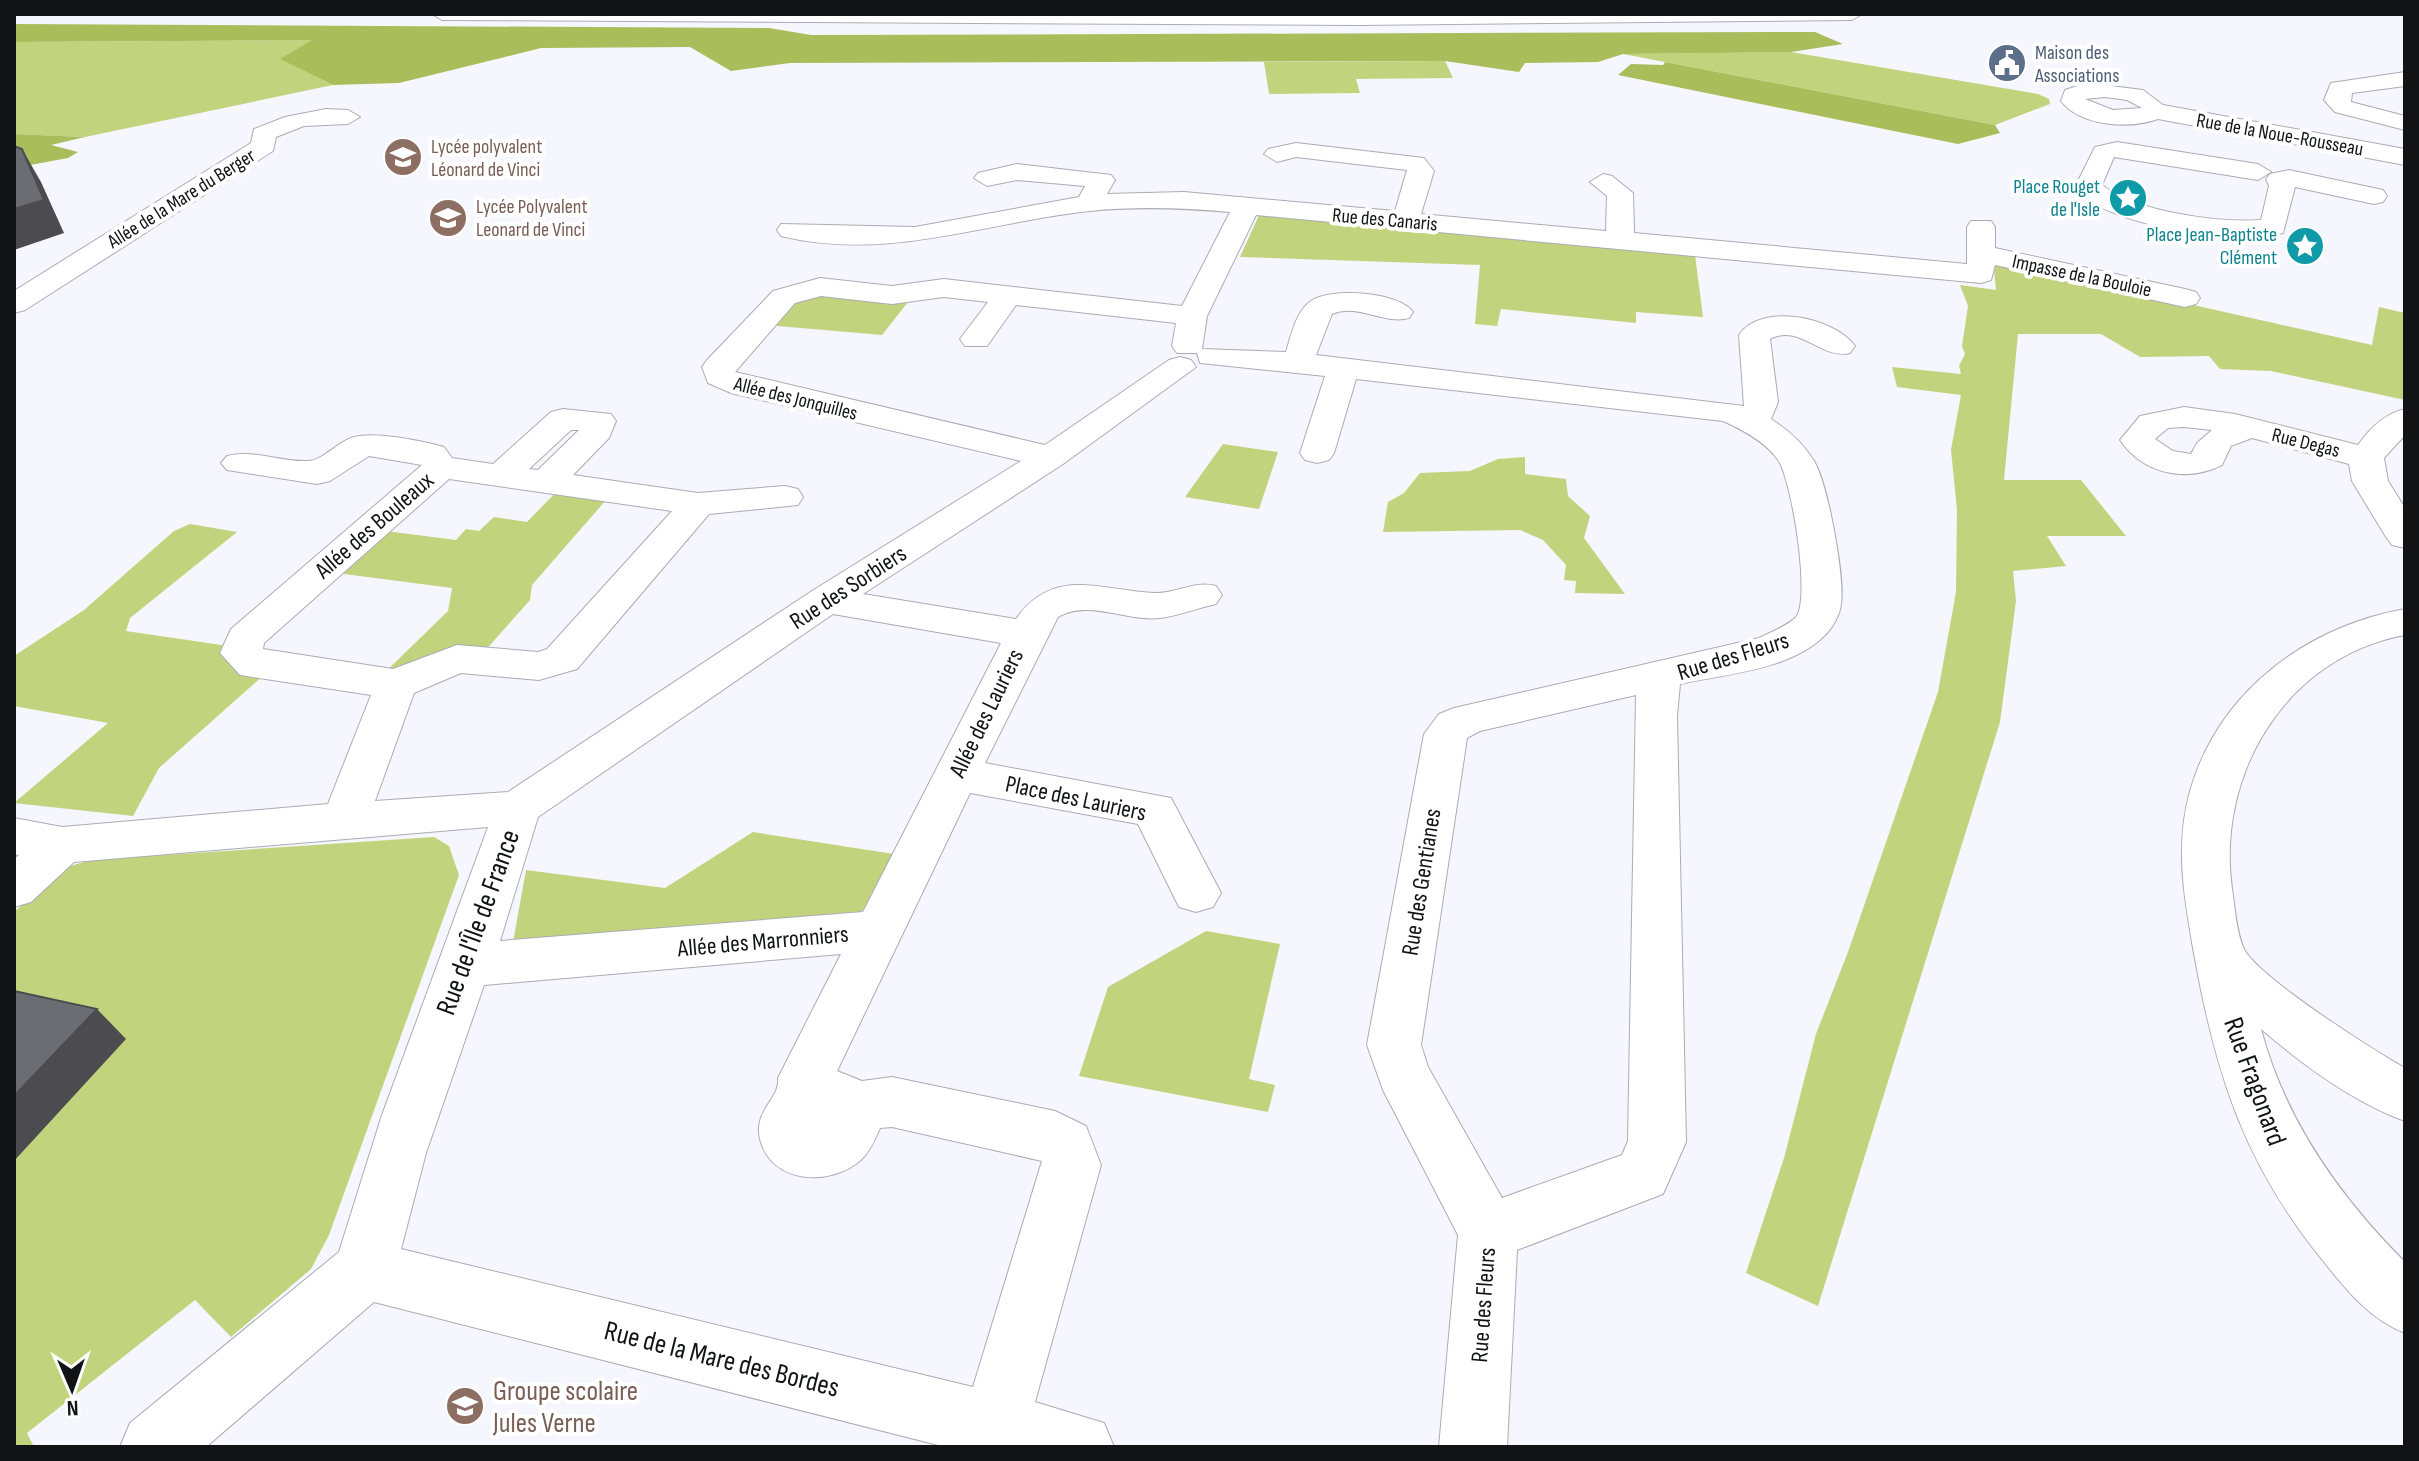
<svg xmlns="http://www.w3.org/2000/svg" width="2419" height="1461" font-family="'Sofia Sans Condensed',sans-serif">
  <rect width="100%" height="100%" fill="#f5f6fe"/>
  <!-- green -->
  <g fill="#c1d47d">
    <path d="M314,40L281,59L333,85L85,137L14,134V42Z"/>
    <path d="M1791,52L2038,94L2049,99L2050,104L1995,125L1623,54Z"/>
    <path d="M1445,61L1453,78L1356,79L1360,93L1269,94L1264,62Z"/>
    <path d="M1260,213L1695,255L1703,317L1636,312V323L1501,309L1497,326L1475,324L1480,265L1240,257Z"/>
    <path d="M1993,260L2372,345L2379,307L2405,313V400L2271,371L2220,369L2209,356L2140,357L2101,334H2018L2004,480H2081L2126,536H2047L2066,566L2013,571L2016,601L2000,722L1818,1306L1746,1273L1784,1158L1816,1034L1848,952L1938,692L1956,592L1957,510L1951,450L1961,395L1897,387L1892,367L1961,374L1959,366L1965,354L1962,346L1968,306L1960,285L1996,290Z"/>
    <path d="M803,293L912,297L882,335L766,325Z"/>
    <path d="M1223,444L1278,452L1259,509L1185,497Z"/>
    <path d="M1525,457V474L1566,479L1568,496L1590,516L1584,538L1625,594L1575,593L1576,581L1564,580L1566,565L1543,540L1520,530L1383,532L1388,502L1404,493L1420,473L1470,471L1498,459Z"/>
    <path d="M563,485L613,492L532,585L530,600L476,661L376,681L448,611L452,588L321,571L370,529L456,540L466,529L479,531L494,517L527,522Z"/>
    <path d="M190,524L237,532L130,618L126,631L242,648L273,667L159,768L133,816L14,803L108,723L14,706V656L84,610L174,531Z"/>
    <path d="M753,832L900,855L879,897L859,913L513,942L526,870L665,888Z"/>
    <path d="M434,837L449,846L459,875L329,1235L311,1269L231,1337L195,1300L27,1433L34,1447H14V912L67,867L91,860Z"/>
    <path d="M1206,931L1280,944L1249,1079L1275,1085L1268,1112L1079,1076L1108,987Z"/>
  </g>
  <!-- forest -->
  <g fill="#a9bd5a">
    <path d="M14,24L769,28L811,35L1815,32L1843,44L1791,52L1623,54L1598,62L1525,63L1519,72L1445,61L790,63L731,71L690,47L541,48L399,83L333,85L280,59L312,40L14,42Z"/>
    <path d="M1665,62L1995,125L2000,133L1958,144L1618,75L1631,64L1663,65Z"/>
    <path d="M14,134L85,137L51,145L78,152L68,158L14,168Z"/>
  </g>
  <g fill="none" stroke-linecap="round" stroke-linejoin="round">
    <!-- minor casing -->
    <g stroke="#abacb3" stroke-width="2">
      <g id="minor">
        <path d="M2405,72V86L2352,93L2351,102L2405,116V130L2335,112L2324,100L2331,83Z"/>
        <path d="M2087,83L2143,90L2163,105L2405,149V165L2158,119C2130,129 2081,127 2061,101L2065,90ZM2105,97L2127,100L2142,108L2113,110L2085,99Z"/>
        <path d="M326,109L348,110L360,117L348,124L304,126L276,137L273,151L25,310L14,313V291L251,143L254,129L285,117Z"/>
        <path d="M2117,142L2258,164L2271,172L2258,180L2114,157L2102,185C2136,212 2218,223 2261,220L2269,186L2266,179L2270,174L2289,170L2383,190L2387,196L2383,202L2374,204L2295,187L2283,233C2238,244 2103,227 2075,187L2095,147Z"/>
        <path d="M1296,143L1424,158L1434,171L1421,214L1606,231L1607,196L1590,182L1603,174L1612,176L1633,193L1634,233L1967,264V227L1971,221H1991L1995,227V248L2185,289L2196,292L2200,298L2196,304L2185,307L1995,265L1991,280L1981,283L1256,215L1207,316L1202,349L1286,352C1291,336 1296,311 1311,301C1331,287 1399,292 1413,312L1409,318C1383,325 1358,303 1332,314L1316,355L1744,406L1739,335C1761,302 1834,317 1855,346L1850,353C1821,360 1800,323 1770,339L1778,402L1771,419C1788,430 1803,443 1814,461C1828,484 1845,578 1841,604C1840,615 1832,629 1824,636C1790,670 1725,674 1680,684L1677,716L1686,1142L1663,1194L1517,1250L1507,1447H1439L1458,1235L1383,1090L1367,1045L1424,734L1439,714L1454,708L1759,638C1770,632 1788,626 1796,617C1811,599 1792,480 1778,460C1766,442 1743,430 1723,421L1356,379L1334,453L1329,460L1317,463L1305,460L1300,453L1325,376L1200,363L1197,353H1177L1172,346L1176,323L1016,305L987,346H965L960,339L988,302L944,297L892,304L821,296L795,303L735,372L1045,445L1169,360L1180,357L1191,360L1196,367L1063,464L863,594L1016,619C1053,566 1100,590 1154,593C1176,594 1194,580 1216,586L1222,595L1216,604C1198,608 1178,616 1160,618C1127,622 1089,599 1058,617L985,763L1171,798L1221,893L1213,907L1196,912L1179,907L1138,824L970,793L837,1071L862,1081L892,1077L1055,1111L1086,1126L1101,1165L1035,1402L1104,1423L1114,1447H946L374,1302L206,1447H120L130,1423L339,1252L382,1115L488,827L74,862L31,902L14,907V859L19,855L14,854V818L62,827L328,804L371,695L240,675L220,653L231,629L422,465L369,456L330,481L317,484L227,470L221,463L227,456C254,449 280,462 307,461C322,461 337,443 351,438C370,430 423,441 444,447L452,458L493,464L551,412L563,409L611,414L616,421L609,438L573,475L698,493L785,486L798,489L803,497L798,505L709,514L577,669L539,680L461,673L414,693L375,801L508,792L812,591L1021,461L731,393L708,383L702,367L707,360L773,291L820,278L892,286L944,279L1182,306L1230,212C1184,208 1136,206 1090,211C985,222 888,262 781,236L777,230L781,224L915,227L1079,197L1085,186L1017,180L987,186L974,178L978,173L1017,164L1111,175L1115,180L1107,194L1184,192L1395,211L1407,170L1296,157L1277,162L1264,154L1268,149ZM571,430H579L538,470L529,469ZM449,479L672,511L547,649L538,652L457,645L393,669L263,649L264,643ZM833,614L1001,643L863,912L500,941L538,817ZM1636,695L1628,1141L1622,1155L1502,1198L1428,1067L1421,1045L1467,738L1480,731ZM841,954L778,1078C781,1098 753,1110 760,1139C771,1184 830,1187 861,1160C870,1151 875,1140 880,1128L892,1127L1042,1161L973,1387L401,1249L426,1153L484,985Z"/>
        <path d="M2184,407L2235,414L2358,445C2370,428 2384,414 2405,409V435L2384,458L2388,481L2405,508V548L2392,545L2386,537L2352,481L2349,464L2252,438L2231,446L2222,465C2186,483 2143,474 2120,440L2140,416ZM2184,427L2212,430L2197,443L2191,454L2173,451L2155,439L2168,428Z"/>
        <path d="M2405,609V635C2286,657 2216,774 2232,889C2235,907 2236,932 2244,949C2258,977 2373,1050 2405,1068V1121C2353,1102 2303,1065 2261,1029C2285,1120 2339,1196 2405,1262V1333C2370,1319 2348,1292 2324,1262C2246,1166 2217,1079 2195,959C2185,903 2174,848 2190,791C2219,691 2306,627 2405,609Z"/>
      </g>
    </g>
    <!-- highway casing -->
    <g stroke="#abacb3" stroke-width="2">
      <path id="highway" d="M432,14H1862L1852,20L1359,25L442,20Z"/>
    </g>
    <!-- minor -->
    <use href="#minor" fill="#fff" fill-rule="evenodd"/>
    <!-- highway -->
    <use href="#highway" fill="#fff" fill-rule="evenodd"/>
  </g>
  <!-- shaded-wall -->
  <g fill="#4c4c50">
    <path d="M22,149L41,182L64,233L14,250V209Z"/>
    <path d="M97,1009L126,1039L14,1161V1096Z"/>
  </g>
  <!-- building -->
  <g fill="#6c6d73" stroke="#4c4c50" stroke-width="2">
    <path d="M14,146L22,149L44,200L14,209Z"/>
    <path d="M14,991L97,1009L14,1096Z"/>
  </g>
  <!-- icons -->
  <defs>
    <g id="civic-disc" transform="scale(2)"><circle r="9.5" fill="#5c6f8a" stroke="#fff"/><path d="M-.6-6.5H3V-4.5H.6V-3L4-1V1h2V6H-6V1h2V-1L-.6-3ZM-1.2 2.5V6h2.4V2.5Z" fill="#fff"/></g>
    <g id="school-disc" transform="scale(2)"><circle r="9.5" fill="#8d6e63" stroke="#fff"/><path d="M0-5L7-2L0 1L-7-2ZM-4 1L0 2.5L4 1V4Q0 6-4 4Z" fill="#fff"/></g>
    <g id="sight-disc" transform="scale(2)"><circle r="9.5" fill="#0f9aa8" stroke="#fff"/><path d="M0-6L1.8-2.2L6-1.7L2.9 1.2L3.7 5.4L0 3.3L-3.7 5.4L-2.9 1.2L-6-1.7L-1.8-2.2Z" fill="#fff"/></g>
  </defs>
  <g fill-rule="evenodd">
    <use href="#civic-disc" x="2007" y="63"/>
    <use href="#school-disc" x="403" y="157"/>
    <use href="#sight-disc" x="2128" y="198"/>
    <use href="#school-disc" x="448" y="218"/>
    <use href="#sight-disc" x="2305" y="246"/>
    <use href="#school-disc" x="465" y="1406"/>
  </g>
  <g text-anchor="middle" stroke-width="8" stroke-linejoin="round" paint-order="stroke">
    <!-- far-service labels -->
    <g font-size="20" fill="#4e5e75" stroke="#fff" text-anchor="start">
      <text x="2035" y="59">Maison des<tspan x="2035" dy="23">Associations</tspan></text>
    </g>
    <!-- far-street labels -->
    <g font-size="20" fill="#121315" stroke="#fff">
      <text transform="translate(2280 134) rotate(10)" y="7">Rue de la Noue-Rousseau</text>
      <text transform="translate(181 198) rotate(-32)" y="7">Allée de la Mare du Berger</text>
      <text transform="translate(1385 219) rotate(5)" y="7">Rue des Canaris</text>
      <text transform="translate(2082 275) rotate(12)" y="7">Impasse de la Bouloie</text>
      <text transform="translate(796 398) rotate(14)" y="7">Allée des Jonquilles</text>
      <text transform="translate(2306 442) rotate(14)" y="7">Rue Degas</text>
    </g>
    <!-- far-education labels -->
    <g font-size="20" fill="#785e54" stroke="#fff" text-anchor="start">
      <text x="431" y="153">Lycée polyvalent<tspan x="431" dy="23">Léonard de Vinci</tspan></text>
      <text x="476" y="213">Lycée Polyvalent<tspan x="476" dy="23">Leonard de Vinci</tspan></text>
    </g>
    <!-- far-culture labels -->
    <g font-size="20" fill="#0d838f" stroke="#fff" text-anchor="end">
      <text x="2100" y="193">Place Rouget<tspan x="2100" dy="23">de l'Isle</tspan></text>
      <text x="2277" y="241">Place Jean-Baptiste<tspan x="2277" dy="23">Clément</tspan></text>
    </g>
    <!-- street labels -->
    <g font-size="24" fill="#121315" stroke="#fff">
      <text transform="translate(374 525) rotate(-41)" y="8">Allée des Bouleaux</text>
      <text transform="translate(848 587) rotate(-33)" y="8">Rue des Sorbiers</text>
      <text transform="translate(1733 656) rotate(-17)" y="8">Rue des Fleurs</text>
      <text transform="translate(986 713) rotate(-64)" y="8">Allée des Lauriers</text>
      <text transform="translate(1076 798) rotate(12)" y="8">Place des Lauriers</text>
      <text transform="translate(1421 882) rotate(-81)" y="8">Rue des Gentianes</text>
      <text transform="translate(763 941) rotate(-5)" y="8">Allée des Marronniers</text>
      <text transform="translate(1483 1305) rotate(-86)" y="8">Rue des Fleurs</text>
    </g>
    <!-- near-street labels -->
    <g font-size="28" fill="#121315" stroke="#fff">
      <text transform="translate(477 922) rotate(-70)" y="10">Rue de l'Île de France</text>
      <text transform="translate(2256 1081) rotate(70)" y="10">Rue Fragonard</text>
      <text transform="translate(722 1358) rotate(14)" y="10">Rue de la Mare des Bordes</text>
    </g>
    <!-- near-education labels -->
    <g font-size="28" fill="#785e54" stroke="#fff" text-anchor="start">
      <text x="493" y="1400">Groupe scolaire<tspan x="493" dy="32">Jules Verne</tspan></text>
    </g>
  </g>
  <!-- border -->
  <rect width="2419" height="1461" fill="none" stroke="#121315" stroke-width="32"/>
  <!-- north arrow -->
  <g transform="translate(72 1389) rotate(178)" stroke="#ffffff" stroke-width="6" paint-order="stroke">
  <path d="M0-6L14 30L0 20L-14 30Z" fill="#121315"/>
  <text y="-12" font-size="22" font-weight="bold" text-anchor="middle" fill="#121315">N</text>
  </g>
</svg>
